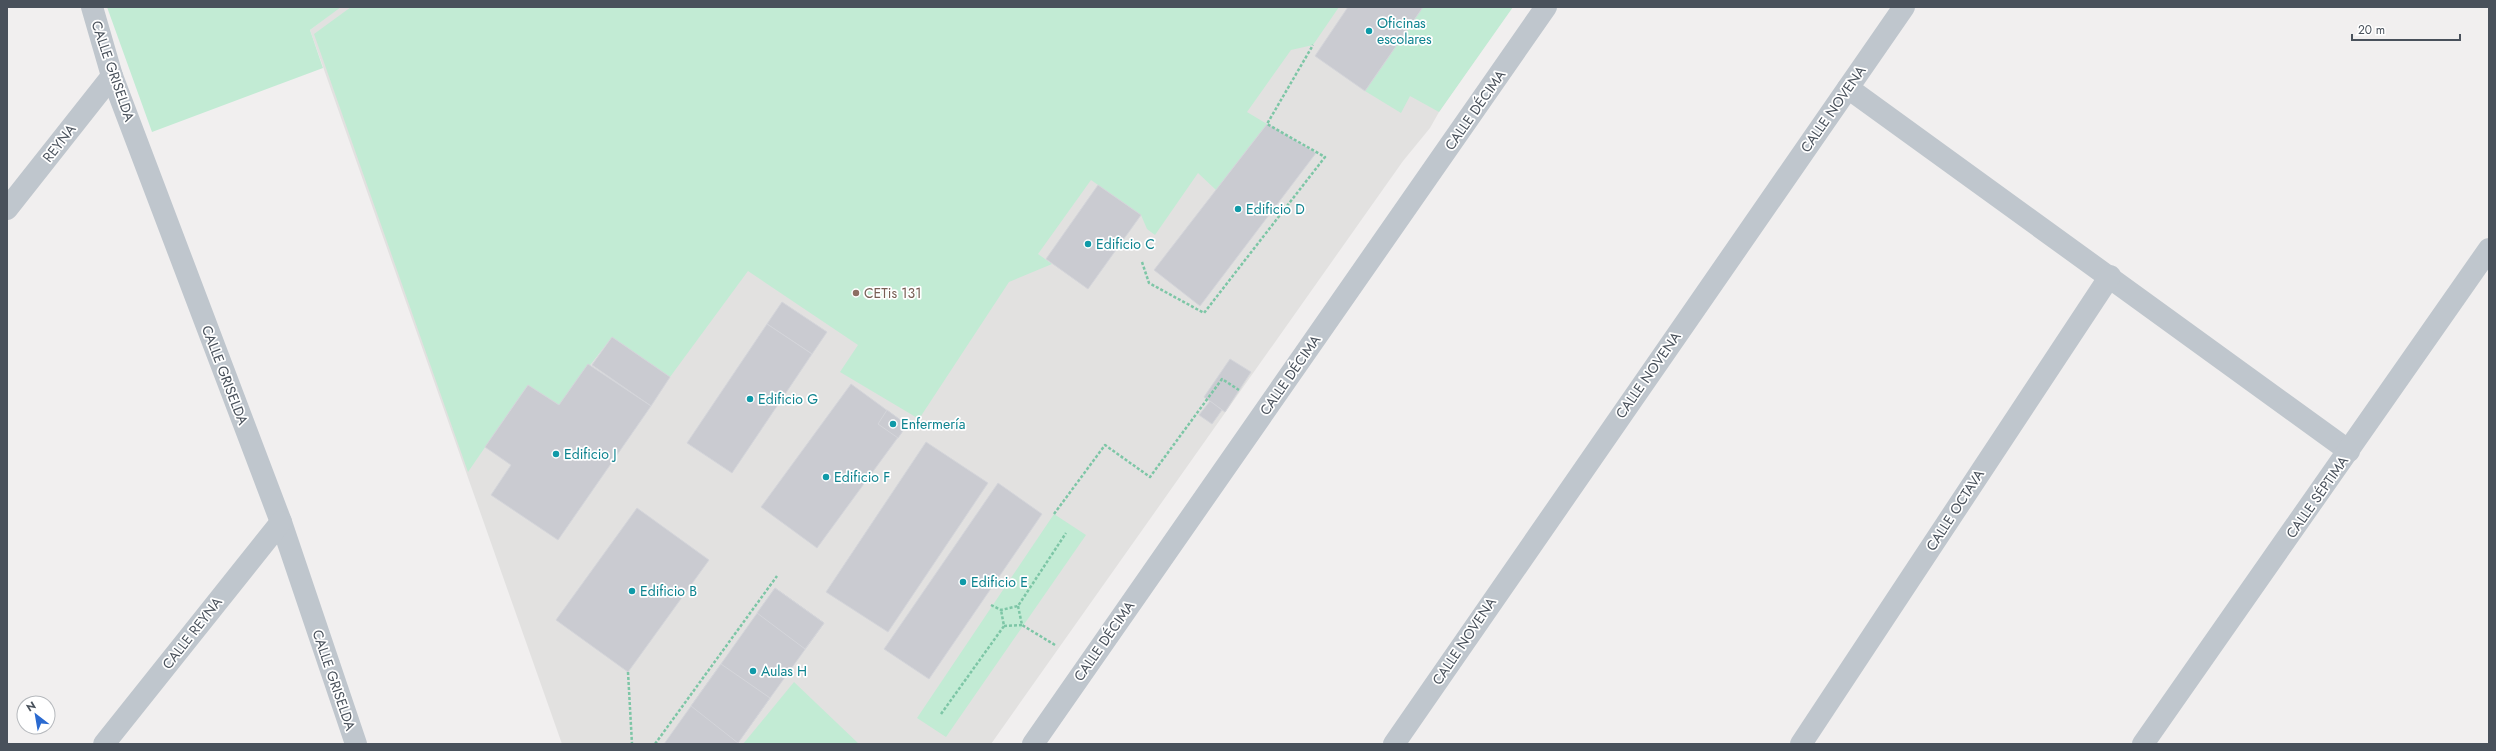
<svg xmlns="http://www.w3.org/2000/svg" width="2496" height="751" font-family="Jost,sans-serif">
  <rect width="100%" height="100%" fill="#f1efef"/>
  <!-- education -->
  <path fill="#e2e1e0" d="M340,7H1512L1439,112L1430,128L1403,161L991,744H562L310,30Z"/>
  <!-- green -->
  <g fill="#c2ebd4">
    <path d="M107,7H341L310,30L323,68L152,132Z"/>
    <path d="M351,7H1339L1313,45L1291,50L1247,112L1267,124L1216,190L1198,173L1155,235L1147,229L1141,215L1091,180L1038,254L1052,264L1009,282L919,419L840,372L858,345L748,271L670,377L612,337L559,405L528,385L468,472L314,34Z"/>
    <path d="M1423,7H1513L1439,112L1410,96L1401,113L1365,91Z"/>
    <path d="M1054,514L1086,535L946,737L917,718Z"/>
    <path d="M794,682L859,744H743Z"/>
  </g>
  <!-- building -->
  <g fill="#cacbd1" stroke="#d4d5da">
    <path d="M1348,7H1423L1365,91L1315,56Z"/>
    <path d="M1267,124L1316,153L1200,306L1154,270Z"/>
    <path d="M1098,185L1141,215L1088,289L1046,259Z"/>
    <path d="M782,302L827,332L812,354L767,324Z"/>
    <path d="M767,324L812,354L732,473L687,443Z"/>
    <path d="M612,337L670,377L651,406L592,365Z"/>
    <path d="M1230,359L1251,372L1225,412L1204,397Z"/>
    <path d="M588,364L651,406L558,540L491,495L511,465L485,447L528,385L559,405Z"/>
    <path d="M851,384L907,425L817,548L761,507Z"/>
    <path d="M1210,401L1222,410L1212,424L1199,415Z"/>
    <path d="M887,410L907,425L898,438L878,424Z"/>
    <path d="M926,442L988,483L888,632L826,592Z"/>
    <path d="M998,483L1042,514L929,679L884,649Z"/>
    <path d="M637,508L709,560L628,672L556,620Z"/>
    <path d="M775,588L824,623L770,698L737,744H664Z"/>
    <path d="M775,588L824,623L805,649L757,613Z"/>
    <path d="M721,664L770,698L738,743L691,706Z"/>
  </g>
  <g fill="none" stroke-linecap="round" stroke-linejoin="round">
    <!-- path -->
    <g stroke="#7dc6a6" stroke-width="2.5" stroke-dasharray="3 2" stroke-linecap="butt">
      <path d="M1142,262L1149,283L1204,313L1325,157L1267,124L1313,45"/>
      <path d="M1054,514L1105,445L1150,477L1222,379L1239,390"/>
      <path d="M991,605L1001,610L1018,606L1066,533"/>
      <path d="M1018,606L1022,625L1055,645"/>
      <path d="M1004,626L1022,625"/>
      <path d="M628,672L632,744"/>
      <path d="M941,714L1004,626L1001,610"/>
      <path d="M655,744L777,576"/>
    </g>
    <!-- minor -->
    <g stroke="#bfc6cd" stroke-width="22">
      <path d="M92,7L112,76L281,522L356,744"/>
      <path d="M1848,88L2349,451"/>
      <path d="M7,209L112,76"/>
      <path d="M104,744L281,522"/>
      <path d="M1033,744L1546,7"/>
      <path d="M1394,744L1904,7"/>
      <path d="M1801,744L2110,276"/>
      <path d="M2143,744L2489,249"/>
    </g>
  </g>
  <!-- markers -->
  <g fill="#0f9aa8" stroke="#fff" stroke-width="1.5">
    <circle cx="1369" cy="31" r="4"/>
    <circle cx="1238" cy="209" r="4"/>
    <circle cx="1088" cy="244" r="4"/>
    <circle cx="750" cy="399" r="4"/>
    <circle cx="893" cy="424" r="4"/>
    <circle cx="556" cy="454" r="4"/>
    <circle cx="826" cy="477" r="4"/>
    <circle cx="963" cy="582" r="4"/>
    <circle cx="632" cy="591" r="4"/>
    <circle cx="753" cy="671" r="4"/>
  </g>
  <circle fill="#8d6e63" stroke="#fff" stroke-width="1.5" cx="856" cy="293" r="4"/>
  <g text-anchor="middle" stroke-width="3.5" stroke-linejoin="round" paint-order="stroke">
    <!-- culture labels -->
    <g font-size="14" fill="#0d838f" stroke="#fff" text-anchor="start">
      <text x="1377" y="28">Oficinas<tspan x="1377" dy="16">escolares</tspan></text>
      <text x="1246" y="214">Edificio D</text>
      <text x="1096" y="249">Edificio C</text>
      <text x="758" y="404">Edificio G</text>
      <text x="901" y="429">Enfermería</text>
      <text x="564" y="459">Edificio J</text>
      <text x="834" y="482">Edificio F</text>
      <text x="971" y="587">Edificio E</text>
      <text x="640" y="596">Edificio B</text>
      <text x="761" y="676">Aulas H</text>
    </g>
    <!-- street labels -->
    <g font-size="14" fill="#49515b" stroke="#fff">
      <text transform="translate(113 71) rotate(71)" y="5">CALLE GRISELDA</text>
      <text transform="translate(1833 109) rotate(-55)" y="5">CALLE NOVENA</text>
      <text transform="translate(1475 110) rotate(-55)" y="5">CALLE DÉCIMA</text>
      <text transform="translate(59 143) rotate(-52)" y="5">REYNA</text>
      <text transform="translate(225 375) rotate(69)" y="5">CALLE GRISELDA</text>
      <text transform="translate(1290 375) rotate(-55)" y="5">CALLE DÉCIMA</text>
      <text transform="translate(1648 375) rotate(-55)" y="5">CALLE NOVENA</text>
      <text transform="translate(2317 497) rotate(-55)" y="5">CALLE SÉPTIMA</text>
      <text transform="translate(1955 510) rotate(-57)" y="5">CALLE OCTAVA</text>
      <text transform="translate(192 633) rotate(-52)" y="5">CALLE REYNA</text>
      <text transform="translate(1104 641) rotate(-55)" y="5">CALLE DÉCIMA</text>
      <text transform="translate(1464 641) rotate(-56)" y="5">CALLE NOVENA</text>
      <text transform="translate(334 680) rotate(71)" y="5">CALLE GRISELDA</text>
    </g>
    <!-- education labels -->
    <g font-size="14" fill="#785e54" stroke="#fff" text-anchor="start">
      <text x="864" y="298">CETis 131</text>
    </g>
  </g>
  <!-- border -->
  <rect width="2496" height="751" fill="none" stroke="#49515b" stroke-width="16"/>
  <!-- north arrow -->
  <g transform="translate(36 715) rotate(329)"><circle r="19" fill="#ffffff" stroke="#b6b9bd"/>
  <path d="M0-3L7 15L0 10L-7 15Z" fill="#2b6ad0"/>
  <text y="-6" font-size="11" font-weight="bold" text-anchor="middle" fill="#49515b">N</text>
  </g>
  <!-- scale -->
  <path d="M2352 34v6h108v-6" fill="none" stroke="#49515b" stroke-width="2"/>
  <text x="2358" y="34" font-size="12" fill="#49515b" stroke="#ffffff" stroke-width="3" paint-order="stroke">20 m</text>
</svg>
